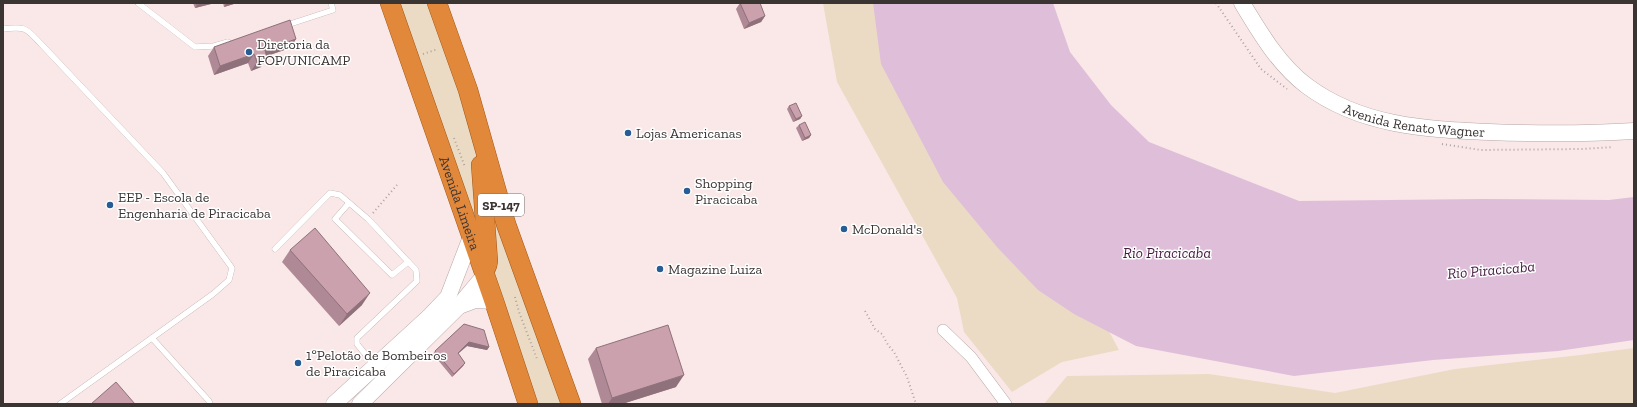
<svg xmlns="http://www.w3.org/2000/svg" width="1637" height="407" font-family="'Zilla Slab',serif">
  <rect width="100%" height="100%" fill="#f9e8e7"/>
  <!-- green -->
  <g fill="#ebdbc4">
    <path d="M390,3H437L571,404H526Z"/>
    <path d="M823,3H934L1119,350L1062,362L1012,392L964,332L957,298L837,82Z"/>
    <path d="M1634,348V404H1044L1067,376L1209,374L1335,393L1455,369L1580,355Z"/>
  </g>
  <!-- water -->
  <path fill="#dfbeda" d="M873,3H1053L1070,52L1111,105L1149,142L1299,201L1482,199L1609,200L1634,197V340L1558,351L1433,360L1294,376L1136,346L1074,314L1038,290L997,247L943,182L881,64Z"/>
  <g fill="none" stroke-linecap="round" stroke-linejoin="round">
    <!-- service casing -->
    <g stroke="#b7a7a6" stroke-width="6">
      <g id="service">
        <path d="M138,3L195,47L214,46L228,42"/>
        <path d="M284,26L333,10L331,3"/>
        <path d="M3,29C28,26 26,29 42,45L163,173L232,268L229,280L213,294L60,404"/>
        <path d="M349,203L335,219L392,275L408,262"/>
        <path d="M275,249L330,193L340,195L368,219L416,270L417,281L357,338V344L375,366"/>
        <path d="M152,338L209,401L210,404"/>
      </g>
    </g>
    <!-- minor casing -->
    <g stroke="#b7a7a6" stroke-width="12">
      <path id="minor" d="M943,330L971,357L1006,404"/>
    </g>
    <!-- secondary casing -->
    <g stroke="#b7a7a6" stroke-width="17">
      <g id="secondary">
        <path id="s1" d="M1242,3C1260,33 1279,65 1307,86C1361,126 1424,129 1489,132C1538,134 1585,134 1634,131"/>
        <path d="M459,306L485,275"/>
        <path d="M334,404L429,317L448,297L471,237"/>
        <path d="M360,404L459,306L475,300L494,301"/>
      </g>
    </g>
    <!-- trunk casing -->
    <g stroke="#a25717" stroke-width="20">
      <g id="trunk">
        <path id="s2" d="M390,3L494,301L528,404"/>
        <path d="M437,3L468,90L506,224L571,404"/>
        <path d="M481,165L488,261L487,266"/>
      </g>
    </g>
    <!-- path -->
    <g stroke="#afa3a2" stroke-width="2" stroke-dasharray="1 3" stroke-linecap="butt">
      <path d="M1216,3L1261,69L1287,89"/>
      <path d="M423,54L438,49"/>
      <path d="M454,138L465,167"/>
      <path d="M1442,144L1481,150L1581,149L1613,147"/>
      <path d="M373,213L397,185"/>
      <path d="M515,297L519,312L537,359"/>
      <path d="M865,311L875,329L882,334L888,345L894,352L907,377L916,404"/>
    </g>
    <!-- service -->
    <use href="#service" stroke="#fff" stroke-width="5.5"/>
    <!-- minor -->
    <use href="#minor" stroke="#fff" stroke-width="11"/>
    <!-- secondary -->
    <use href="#secondary" stroke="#fff" stroke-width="16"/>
    <!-- trunk -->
    <use href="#trunk" stroke="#e2883a" stroke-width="19"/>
  </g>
  <!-- wall -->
  <g fill="#af8a96">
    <path d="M193,3H215L195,8Z"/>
    <path d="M223,3H237L224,7Z"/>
    <path d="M740,3L765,16L761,22L744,29L736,9Z"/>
    <path d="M296,39L290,48L267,56L261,67L251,71L248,63L214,75L208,56L214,47Z"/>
    <path d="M789,106L802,116L800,119L793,122L787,109Z"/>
    <path d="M799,125L811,135L809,138L802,141L796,128Z"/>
    <path d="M290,250L362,305L339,326L282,262Z"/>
    <path d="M464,324L489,347L487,350L467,346L458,354L465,363L463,366L452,377L433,354L435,351Z"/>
    <path d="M596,348L676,387L622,404H602L588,359Z"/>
  </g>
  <!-- shaded-wall -->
  <g fill="#8e717a">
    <path d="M204,3H215L195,8L197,5Z"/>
    <path d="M229,3H237L224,7L226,4Z"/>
    <path d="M765,16L761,22L744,29L749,23Z"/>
    <path d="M296,39L290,48L258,59L265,50Z"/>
    <path d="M254,54L248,63L214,75L220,66Z"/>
    <path d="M267,58L261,67L251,71L257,62Z"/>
    <path d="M802,116L800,119L793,122L796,119Z"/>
    <path d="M811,135L809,138L802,141L805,138Z"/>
    <path d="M370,293L362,305L339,326L347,314Z"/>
    <path d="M469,342L489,347L487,350L467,346L455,356Z"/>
    <path d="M465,363L463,366L452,377L454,374Z"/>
    <path d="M684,375L676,387L622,404H608L612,398Z"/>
  </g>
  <!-- building -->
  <g fill="#cba1ae" stroke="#8e717a">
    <path d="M196,3H204L197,5Z"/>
    <path d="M740,3H760L765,16L749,23Z"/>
    <path d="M290,20L296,39L265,50L267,58L257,62L254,54L220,66L214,47Z"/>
    <path d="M796,103L802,116L796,119L789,106Z"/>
    <path d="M805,122L811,135L805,138L799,125Z"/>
    <path d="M315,228L370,293L347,314L290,250Z"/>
    <path d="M464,324L484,330L489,347L469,342L458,353L465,363L454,374L435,351Z"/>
    <path d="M668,325L684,375L612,398L596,348Z"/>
    <path d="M116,382L135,404H91Z"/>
  </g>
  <!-- markers -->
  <g fill="#275c95" stroke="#fff" stroke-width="1.5">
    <circle cx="249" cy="52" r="4"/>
    <circle cx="628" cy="133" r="4"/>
    <circle cx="687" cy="191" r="4"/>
    <circle cx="110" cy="205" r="4"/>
    <circle cx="844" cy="229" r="4"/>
    <circle cx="660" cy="269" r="4"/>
    <circle cx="298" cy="363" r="4"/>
  </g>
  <g text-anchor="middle" stroke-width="3" stroke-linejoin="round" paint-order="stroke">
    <!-- shield labels -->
    <rect fill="#fff" stroke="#757170" stroke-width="1" x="478" y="194" width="46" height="22" rx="3"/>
    <g font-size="13" font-weight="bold" fill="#3a3433">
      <text x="501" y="210">SP-147</text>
    </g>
    <!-- poi labels -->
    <g font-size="14" fill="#3a3433" stroke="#fff" text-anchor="start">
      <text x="257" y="49">Diretoria da<tspan x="257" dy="16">FOP/UNICAMP</tspan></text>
      <text x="636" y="138">Lojas Americanas</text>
      <text x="695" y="188">Shopping<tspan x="695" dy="16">Piracicaba</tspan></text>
      <text x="118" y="202">EEP - Escola de<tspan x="118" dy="16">Engenharia de Piracicaba</tspan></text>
      <text x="852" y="234">McDonald's</text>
      <text x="668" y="274">Magazine Luiza</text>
      <text x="306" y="360">1ºPelotão de Bombeiros<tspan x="306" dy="16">de Piracicaba</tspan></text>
    </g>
    <!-- street labels -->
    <g font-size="14" fill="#3a3433" stroke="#fff">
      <text dy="5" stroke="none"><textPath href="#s1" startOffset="221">Avenida Renato Wagner</textPath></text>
      <text dy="5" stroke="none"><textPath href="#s2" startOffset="212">Avenida Limeira</textPath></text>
    </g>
    <!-- water labels -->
    <g font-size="15" font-style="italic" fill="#441b3f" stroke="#fff">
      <text x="1167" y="258">Rio Piracicaba</text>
      <text transform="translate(1491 270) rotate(-5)" y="5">Rio Piracicaba</text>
    </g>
  </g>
  <!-- border -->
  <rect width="1637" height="407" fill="none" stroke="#3a3433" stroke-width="8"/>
</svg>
